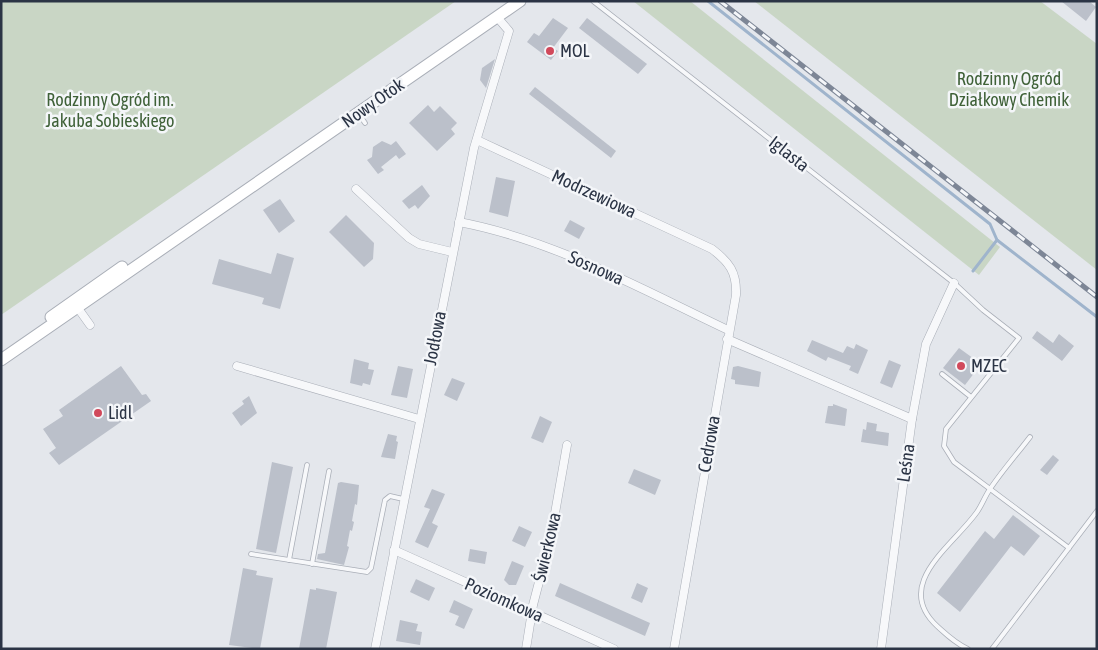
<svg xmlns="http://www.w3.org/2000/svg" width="1098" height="650" font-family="'Asap Condensed',sans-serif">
  <rect width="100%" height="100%" fill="#e4e7ec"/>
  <!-- green -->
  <g fill="#c9d6c5">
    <path d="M1,1H456L1,315Z"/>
    <path d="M633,1H690L1000,247L979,275Z"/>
    <path d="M754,1H1040L1097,44V270Z"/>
  </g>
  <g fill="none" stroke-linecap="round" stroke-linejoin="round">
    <!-- stream -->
    <g stroke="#9fb4cc" stroke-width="3">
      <path d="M708,1L990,224L997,240L1097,317"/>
      <path d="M973,271L997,240"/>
    </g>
  </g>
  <!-- building -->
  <g fill="#bbc0ca">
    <path d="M1061,1H1089L1096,7L1086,21Z"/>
    <path d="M553,18L568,28L553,48L558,51L551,60L527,42L534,33L539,36Z"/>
    <path d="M587,18L647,64L638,74L579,28Z"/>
    <path d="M495,59L486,88L480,80L482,68Z"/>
    <path d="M535,87L616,151L611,158L529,94Z"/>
    <path d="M428,105L434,112L440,106L457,123L451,129L455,134L437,151L409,123Z"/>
    <path d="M382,141L391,145L396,141L406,154L399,159L396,155L381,167L384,170L378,174L367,160L372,157L373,147Z"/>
    <path d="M496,177L515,181L508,217L489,212Z"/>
    <path d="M422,185L430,196L418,209L415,205L409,209L402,201Z"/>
    <path d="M280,199L295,221L279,233L263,210Z"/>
    <path d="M346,215L374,243L373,259L364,267L329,232Z"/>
    <path d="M570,220L585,228L579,239L564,231Z"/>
    <path d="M277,253L294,258L280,309L262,304L264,298L212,284L219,259L271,274Z"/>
    <path d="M1037,331L1053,343L1059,334L1074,346L1062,361L1032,338Z"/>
    <path d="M812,340L843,353L847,346L854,349L856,344L868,350L858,374L849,370L851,366L828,357L826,361L807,351Z"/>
    <path d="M959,348L981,364L965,385L943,368Z"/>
    <path d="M354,359L369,363L368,369L374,370L370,385L363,383L362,386L350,383Z"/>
    <path d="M889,360L901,365L892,388L880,383Z"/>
    <path d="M121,366L142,395L146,394L151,401L59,465L49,453L56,448L43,429L63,416L59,410Z"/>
    <path d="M398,366L413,369L407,398L391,395Z"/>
    <path d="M738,366L761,372L759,387L735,384V380L731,379L733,367Z"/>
    <path d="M452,378L465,383L457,401L444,395Z"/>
    <path d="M249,396L257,413L241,426L232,413L244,404L242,401Z"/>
    <path d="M833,404L847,409L845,426L825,423L828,406H833Z"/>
    <path d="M540,416L552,422L543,443L531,438Z"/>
    <path d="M867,422L877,424L876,431L889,433L888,446L861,442L863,429L866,430Z"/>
    <path d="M388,434L397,436L396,441L398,442L395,459L381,457Z"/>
    <path d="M1053,455L1059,460L1047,475L1040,470Z"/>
    <path d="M272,462L293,467L276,553L256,549Z"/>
    <path d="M634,469L661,480L655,495L628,483Z"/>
    <path d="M341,482L359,485L357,505L355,504L352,521L354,522L352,531L350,530L347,546L349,547L344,565L317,559L318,554L325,553L338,483Z"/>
    <path d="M432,489L445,494L432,523L438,526L428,548L415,542L430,509L424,507Z"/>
    <path d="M1013,515L1040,536L1024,556L1011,546L960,612L937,593L985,531L994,539Z"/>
    <path d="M519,526L532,532L525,547L512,541Z"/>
    <path d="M470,549L487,552L485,564L468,561Z"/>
    <path d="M512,561L524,566L516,585H509L504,580Z"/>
    <path d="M243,568L257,571L256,575L273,578L260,649L229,645Z"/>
    <path d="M416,579L435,588L429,601L410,592Z"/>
    <path d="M560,583L650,623L645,636L555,596Z"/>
    <path d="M637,583L648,588L642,603L631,598Z"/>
    <path d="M316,588L337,592L326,649H299L310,589L316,590Z"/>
    <path d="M454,600L473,609L464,629L455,625L459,616L449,612Z"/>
    <path d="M400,620L418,624L416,631L422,632L420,645L396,641Z"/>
  </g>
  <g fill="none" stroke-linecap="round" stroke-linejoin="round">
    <!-- lane casing -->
    <g stroke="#a9aeb7" stroke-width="5.5">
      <g id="lane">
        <path d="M593,1L954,283L983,310L1019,338L946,429L944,446L954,462L1069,548"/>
        <path d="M359,114L365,123"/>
        <path d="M942,374L971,397"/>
        <path d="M251,554L367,572L371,568L385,500L390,496L403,499"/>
        <path d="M289,560L307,465"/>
        <path d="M312,564L329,471"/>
        <path d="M968,649C955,643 947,635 937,626C892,584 953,546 977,512C982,505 985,496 990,489C1002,471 1017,454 1030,437"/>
        <path d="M992,649L1097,511"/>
      </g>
    </g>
    <!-- street casing -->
    <g stroke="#a9aeb7" stroke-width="9">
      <g id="street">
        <path d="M477,140L712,249C729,262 737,272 736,295L674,649"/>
        <path d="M356,189L409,238L419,244L452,252"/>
        <path d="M459,222C554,240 641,289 728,330"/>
        <path d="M75,304L90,325"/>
        <path d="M727,339L912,419"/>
        <path d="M237,366L419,419"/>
        <path d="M394,550L614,649"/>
        <path d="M375,649L474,148L509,31L497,17"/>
        <path d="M526,649L533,605L551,536L567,445"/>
        <path d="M881,649L912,419L926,344L954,283"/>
      </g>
    </g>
    <!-- secondary casing -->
    <g stroke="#a9aeb7" stroke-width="13">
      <g id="secondary">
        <path d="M51,317L122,267"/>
        <path d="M1,360L520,1"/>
      </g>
    </g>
    <!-- lane -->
    <use href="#lane" stroke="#f7f8fa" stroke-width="4"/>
    <!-- street -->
    <use href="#street" stroke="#f7f8fa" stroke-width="8"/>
    <!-- secondary -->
    <use href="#secondary" stroke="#fff" stroke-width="11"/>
    <!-- rail casing -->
    <g stroke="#7d8696" stroke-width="5">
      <path id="rail" d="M720,1L1097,297"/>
    </g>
    <!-- rail -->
    <use href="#rail" stroke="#f4f6f9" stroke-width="3" stroke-dasharray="9" stroke-linecap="butt"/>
  </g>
  <!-- markers -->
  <g fill="#d1495b" stroke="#f4f6f9" stroke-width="2">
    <circle cx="550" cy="51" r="5"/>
    <circle cx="961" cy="366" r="5"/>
    <circle cx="98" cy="413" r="5"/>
  </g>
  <g text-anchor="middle" stroke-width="5" stroke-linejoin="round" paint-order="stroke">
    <!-- poi labels -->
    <g font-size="18" fill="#2b3445" stroke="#f4f6f9" text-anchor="start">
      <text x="560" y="57">MOL</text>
      <text x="971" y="372">MZEC</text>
      <text x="108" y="419">Lidl</text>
    </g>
    <!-- park labels -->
    <g font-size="18" fill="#3f6138" stroke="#f4f6f9">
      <text x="1009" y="85">Rodzinny Ogród<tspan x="1009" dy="21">Działkowy Chemik</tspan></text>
      <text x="110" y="106">Rodzinny Ogród im.<tspan x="110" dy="21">Jakuba Sobieskiego</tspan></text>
    </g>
    <!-- street labels -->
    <g font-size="18" fill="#2b3445" stroke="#f4f6f9">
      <text transform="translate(373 103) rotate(-35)" y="6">Nowy Otok</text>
      <text transform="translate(789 154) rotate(38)" y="6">Iglasta</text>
      <text transform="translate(594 194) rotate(25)" y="6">Modrzewiowa</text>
      <text transform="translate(596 268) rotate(24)" y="6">Sosnowa</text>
      <text transform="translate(435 338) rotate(-79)" y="6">Jodłowa</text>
      <text transform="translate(709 444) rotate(-80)" y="6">Cedrowa</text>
      <text transform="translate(906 463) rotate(-82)" y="6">Leśna</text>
      <text transform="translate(547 547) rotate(-77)" y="6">Świerkowa</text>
      <text transform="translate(504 600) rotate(24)" y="6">Poziomkowa</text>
    </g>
  </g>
  <!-- border -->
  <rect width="1098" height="650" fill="none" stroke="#2b3445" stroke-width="5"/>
</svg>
